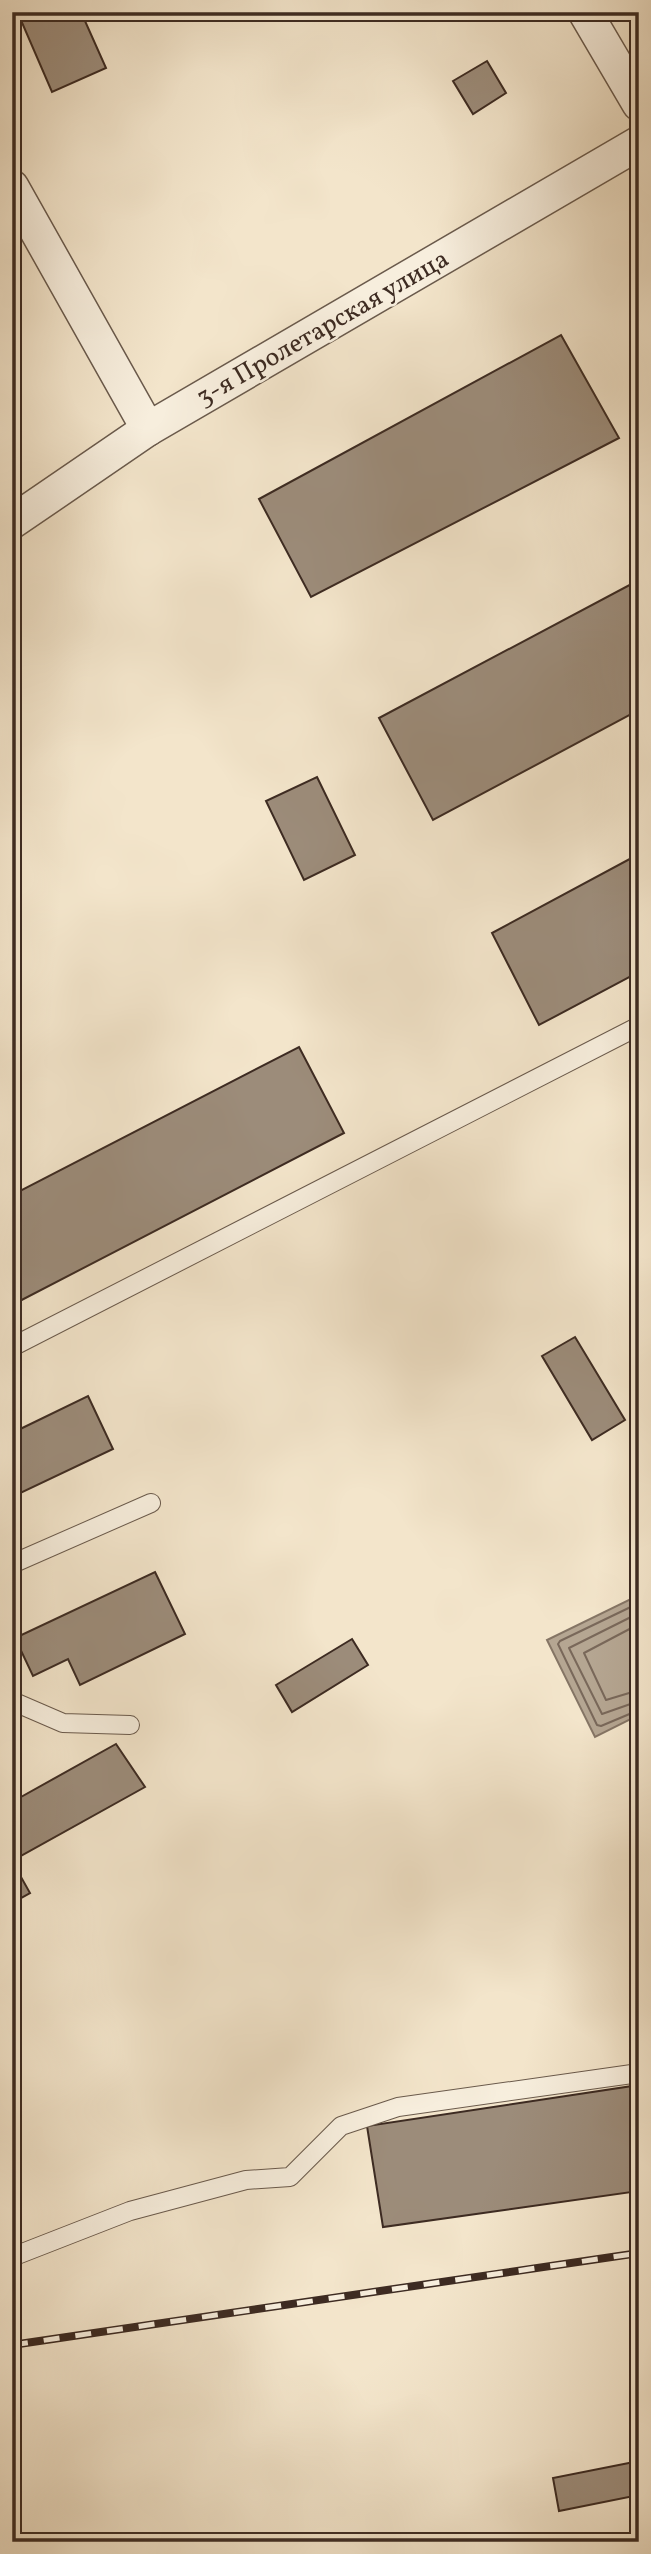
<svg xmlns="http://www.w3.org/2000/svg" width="651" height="2554" font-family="Vollkorn,serif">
  <rect width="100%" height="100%" fill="#f3e5cb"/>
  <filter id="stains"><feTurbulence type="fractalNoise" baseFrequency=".00286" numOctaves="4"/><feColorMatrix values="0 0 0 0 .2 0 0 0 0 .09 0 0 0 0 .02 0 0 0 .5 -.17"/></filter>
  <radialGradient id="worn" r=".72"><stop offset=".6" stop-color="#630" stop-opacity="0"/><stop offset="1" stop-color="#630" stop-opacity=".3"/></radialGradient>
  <!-- water -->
  <path fill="#b5a692" stroke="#857565" stroke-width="2" d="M639,1595V1715L595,1737L547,1640Z"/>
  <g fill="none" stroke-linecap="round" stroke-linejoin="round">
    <!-- shore -->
    <g stroke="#79685a" stroke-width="2">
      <path d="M639,1603L560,1641L558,1644L597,1725L601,1726L639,1710"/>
      <path d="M639,1613L569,1648L602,1714L639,1701"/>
      <path d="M639,1624L584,1653L606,1700L639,1690"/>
    </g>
  </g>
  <!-- building -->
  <g fill="#9c8c7a" stroke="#3d2b22" stroke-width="2">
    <path d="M33,12H81L106,68L52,92L20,18Z"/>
    <path d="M487,61L506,93L473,114L453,81Z"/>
    <path d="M561,335L619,438L311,597L259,499Z"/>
    <path d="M639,580V710L433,820L379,718Z"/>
    <path d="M317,777L355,855L304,880L266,801Z"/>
    <path d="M639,854V972L539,1025L492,933Z"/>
    <path d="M299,1047L344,1133L12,1305V1195Z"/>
    <path d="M575,1337L625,1420L592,1440L542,1356Z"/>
    <path d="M88,1396L113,1449L12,1497V1433Z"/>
    <path d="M155,1572L185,1634L80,1685L68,1659L33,1676L15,1638Z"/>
    <path d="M352,1639L368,1665L292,1712L276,1685Z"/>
    <path d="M116,1744L145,1787L12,1861L30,1893L12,1903V1802Z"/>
    <path d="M639,2085V2191L383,2227L367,2126Z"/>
    <path d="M639,2461V2495L559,2511L553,2478Z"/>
  </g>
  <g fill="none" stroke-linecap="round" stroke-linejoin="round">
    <!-- lane casing -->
    <g stroke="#6a5a4c" stroke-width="20">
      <g id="lane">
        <path d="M12,1347L639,1026"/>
        <path d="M12,1564L151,1503"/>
        <path d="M12,1701L63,1723L130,1725"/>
        <path d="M12,2257L130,2211L246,2180L290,2177L341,2126L398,2107L639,2073"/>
      </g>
    </g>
    <!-- street casing -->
    <g stroke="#6a5a4c" stroke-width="36">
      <g id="street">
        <path d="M585,12L639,104"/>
        <path d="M12,187L148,429"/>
        <path d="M12,522L148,429L639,143"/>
      </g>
    </g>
    <!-- lane -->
    <use href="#lane" stroke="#f7eedd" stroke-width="18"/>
    <!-- street -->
    <use href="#street" stroke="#f7eedd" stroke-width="33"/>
    <!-- rail casing -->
    <g stroke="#3d2b22" stroke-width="8">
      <path id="rail" d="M12,2345L639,2253"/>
    </g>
    <!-- rail -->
    <use href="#rail" stroke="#f7eedd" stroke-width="5" stroke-dasharray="16" stroke-linecap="butt"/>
  </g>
  <g text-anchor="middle" stroke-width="5" stroke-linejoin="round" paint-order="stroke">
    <!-- street labels -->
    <g font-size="26" fill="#3d2b22" stroke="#f7eedd">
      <text transform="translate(322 327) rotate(-30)" y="9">3-я Пролетарская улица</text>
    </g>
  </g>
  <!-- margin -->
  <rect width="651" height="2554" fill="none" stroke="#f3e5cb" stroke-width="42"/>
  <rect x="14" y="14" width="623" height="2526" fill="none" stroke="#3d2b22" stroke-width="3.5"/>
  <rect x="21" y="21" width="609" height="2512" fill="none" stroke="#3d2b22" stroke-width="2"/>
  <rect width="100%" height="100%" filter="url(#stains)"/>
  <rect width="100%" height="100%" fill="url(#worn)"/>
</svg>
